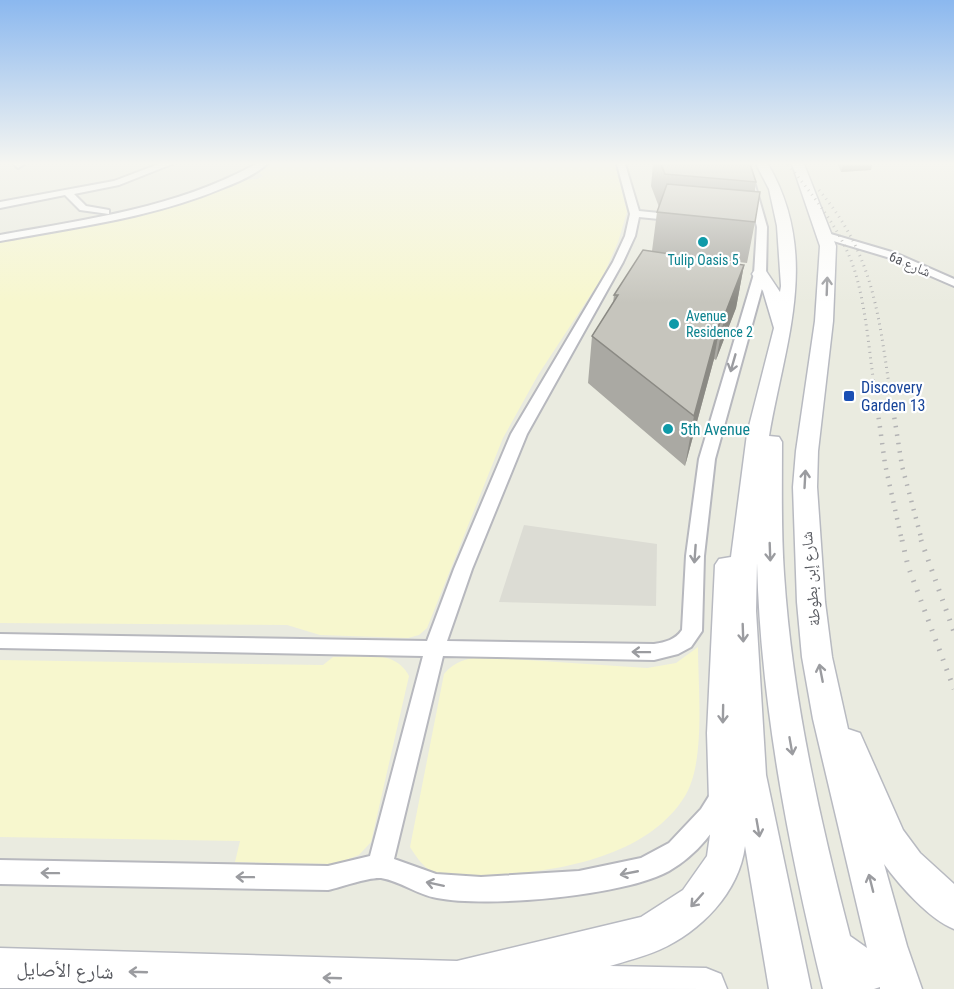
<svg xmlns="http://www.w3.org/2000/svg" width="954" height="989" font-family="'Roboto Condensed','Noto Naskh Arabic',sans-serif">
  <rect width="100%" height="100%" fill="#eaebe0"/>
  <!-- industrial -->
  <path fill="#dcdcd4" d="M524,525L657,544L656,606L499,602Z"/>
  <!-- sand -->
  <g fill="#f7f7ce">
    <path d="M267,164H615L627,212L618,242L603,276L538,375L503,438L427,628L419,635L408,638L320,635L287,625L0,623V240L118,218L237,181L257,179L263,176L258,171Z"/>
    <path d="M698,647C698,688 706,762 685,796C646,860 547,874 480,875C468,875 449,879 438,875C425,870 417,858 410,847L444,674C455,661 467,658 483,657L647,668L676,663Z"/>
    <path d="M333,657C360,657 394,648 409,676L371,842L359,855L335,864L235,862L240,841L0,837V660L323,665Z"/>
  </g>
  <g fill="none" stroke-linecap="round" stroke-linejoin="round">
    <!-- minor casing -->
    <g stroke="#b7b8be" stroke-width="4">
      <g id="minor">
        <path d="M14,164H24L18,168Z"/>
        <path d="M159,164H172L119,185L74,194L86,206L109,210V214L80,210L65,195L0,208V202L114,181Z"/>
        <path d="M256,164H267C255,175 238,182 223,188C152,218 75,227 0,241V235C88,219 176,208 256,164Z"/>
        <path d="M617,164H625L639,211L679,215L684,218L679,221L639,217L635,236L623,262L527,434L472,569L447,641L654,644C666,642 675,640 682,630L686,556L699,459L754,274L757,227L741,164H749L767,227L766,274L715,459L704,556L702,631L691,647L678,654L654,660L443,656L394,859L436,874L481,877L579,871L641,858L669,843L701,809L711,793L719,789L727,793L731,800C718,828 697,855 669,871C624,896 488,908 437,898C418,895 400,881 381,878C369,877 341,887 328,890L0,884V860L328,866L370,856L423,656L0,648V634L427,641L454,569L511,434L613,262L625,236L630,214Z"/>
        <path d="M824,232L895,253L954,279V286L887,257L820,237V233Z"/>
      </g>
    </g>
    <!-- secondary casing -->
    <g stroke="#b8bac1" stroke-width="3">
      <path id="secondary" d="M756,164H768C821,256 785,341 769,436L779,437L782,442C782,486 781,530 784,574C792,696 819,817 850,936L867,948L813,719L802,657L797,602L793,487L796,451L815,321L820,246L792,164H804L836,246L833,321L818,451L817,487L825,602L832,657L848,729L860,733L903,830L920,853L954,884V929C929,919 900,886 884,864L907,946L922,989H880V987L874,989H823C789,850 761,707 757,563L756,611L766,775L811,989H769L745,846C739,893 700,932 659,950C643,957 626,961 610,966L706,968L721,974L727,989L0,988V948L457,961L641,917L683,890L707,856L710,835L707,733L715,565L719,559L731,557L747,434L774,328L763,291L752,274L754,271H766L780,292L781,286L777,226L769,189Z"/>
    </g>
    <!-- minor -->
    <use href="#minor" fill="#fff" fill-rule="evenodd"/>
    <!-- secondary -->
    <use href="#secondary" fill="#fff" fill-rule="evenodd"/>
    <!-- rail-far2 -->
    <g stroke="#b3b3b4" stroke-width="3" stroke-dasharray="1 4.5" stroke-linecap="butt">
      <path d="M788,164C814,197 844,233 856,275C866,310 869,349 874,385"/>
      <path d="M819,190C871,252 878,308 889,385"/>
    </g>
    <!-- rail-far1 -->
    <g stroke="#b3b3b4" stroke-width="4.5" stroke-dasharray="1.5 7" stroke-linecap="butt">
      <path d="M874,384L885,464L902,541"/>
      <path d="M889,384L902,466L922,541"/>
    </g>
    <!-- rail -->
    <g stroke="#b3b3b4" stroke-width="5" stroke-dasharray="1.5 9" stroke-linecap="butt">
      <path d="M902,540L908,566L954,689"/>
      <path d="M921,540L954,632"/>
    </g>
  </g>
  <!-- wall -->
  <g fill="#aaa9a3">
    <path d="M653,164H750L756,182L755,192V222L747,263L671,254L744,265L736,308L716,360L714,359L685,466L588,383L592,336L613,303L614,295L652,251L657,212L659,207L651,186Z"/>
    <path d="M838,164H872L871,170L841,172Z"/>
  </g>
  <!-- shaded-wall -->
  <g fill="#8b8a84">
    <path d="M843,164H872L871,170L841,172Z"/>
    <path d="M744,265L736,308L716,360L725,314Z"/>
    <path d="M722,313L714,359L685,466L694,416Z"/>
  </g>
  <!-- building -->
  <g fill="#c6c5bd" stroke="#8b8a84" stroke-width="1.5">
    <path d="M661,164H750L756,182L665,174Z"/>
    <path d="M667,184L760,192L755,222L657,212Z"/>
    <path d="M643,250L744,265L725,314L722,313L694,416L592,336L618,295H614Z"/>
  </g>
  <!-- one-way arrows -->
  <defs><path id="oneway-shaft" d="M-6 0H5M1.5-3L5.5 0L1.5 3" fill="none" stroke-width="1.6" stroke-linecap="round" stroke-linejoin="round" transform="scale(1.5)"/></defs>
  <g stroke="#9b9ca0">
    <use href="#oneway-shaft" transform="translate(827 286) rotate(-88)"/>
    <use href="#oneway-shaft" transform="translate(733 363) rotate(106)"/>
    <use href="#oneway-shaft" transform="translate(805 479) rotate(-87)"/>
    <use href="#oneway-shaft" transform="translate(770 552) rotate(88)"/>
    <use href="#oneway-shaft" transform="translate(695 554) rotate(94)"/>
    <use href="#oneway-shaft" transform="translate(743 633) rotate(88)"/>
    <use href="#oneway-shaft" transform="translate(641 652) rotate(-179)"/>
    <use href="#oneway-shaft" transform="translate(821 673) rotate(-101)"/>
    <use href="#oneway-shaft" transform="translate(723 714) rotate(91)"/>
    <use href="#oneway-shaft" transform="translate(791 746) rotate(80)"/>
    <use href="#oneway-shaft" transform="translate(758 828) rotate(80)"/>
    <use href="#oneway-shaft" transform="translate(50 873) rotate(-179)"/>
    <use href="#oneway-shaft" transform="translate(629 873) rotate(169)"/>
    <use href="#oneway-shaft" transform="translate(245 877) rotate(-179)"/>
    <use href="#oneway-shaft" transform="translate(871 883) rotate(-104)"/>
    <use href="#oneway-shaft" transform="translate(435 884) rotate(-168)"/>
    <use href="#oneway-shaft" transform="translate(697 900) rotate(132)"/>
    <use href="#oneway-shaft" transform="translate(138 972) rotate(-178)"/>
    <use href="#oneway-shaft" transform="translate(332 978) rotate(-178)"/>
  </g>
  <!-- sky -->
  <linearGradient id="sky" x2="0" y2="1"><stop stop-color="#8bb8ef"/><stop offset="0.54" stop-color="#f6f6f1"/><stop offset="1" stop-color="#f6f6f1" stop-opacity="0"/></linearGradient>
  <rect width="954" height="303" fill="url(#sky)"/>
  <!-- markers -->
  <g fill="#0f9aa8" stroke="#fff" stroke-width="2">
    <circle cx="703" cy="242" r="6"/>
    <circle cx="674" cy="324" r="6"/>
    <circle cx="668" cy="429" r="6"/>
  </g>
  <rect fill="#1a4fb4" stroke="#fff" stroke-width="2" x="843" y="390" width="12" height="12" rx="3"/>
  <g text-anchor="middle" stroke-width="4.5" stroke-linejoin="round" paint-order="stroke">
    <!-- far-culture labels -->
    <g font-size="14" fill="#0d838f" stroke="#fff">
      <text x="703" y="265">Tulip Oasis 5</text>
      <text x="686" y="321" text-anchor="start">Avenue<tspan x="686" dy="16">Residence 2</tspan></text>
    </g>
    <!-- far-street labels -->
    <g font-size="14" fill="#585a60" stroke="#fff">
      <text transform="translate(910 264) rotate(23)" y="5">6a شارع</text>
    </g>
    <!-- transit labels -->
    <g font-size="16" fill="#164399" stroke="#fff" text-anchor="start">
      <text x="861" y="393">Discovery<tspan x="861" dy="18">Garden 13</tspan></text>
    </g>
    <!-- culture labels -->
    <g font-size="16" fill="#0d838f" stroke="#fff" text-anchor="start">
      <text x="680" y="435">5th Avenue</text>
    </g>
    <!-- street labels -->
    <g font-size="16" fill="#585a60" stroke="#fff">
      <text transform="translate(810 579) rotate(-95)" y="6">شارع إبن بطوطة</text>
    </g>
    <!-- near-street labels -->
    <g font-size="20" fill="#585a60" stroke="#fff">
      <text transform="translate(65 970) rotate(2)" y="7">شارع الأصايل</text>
    </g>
  </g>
</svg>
